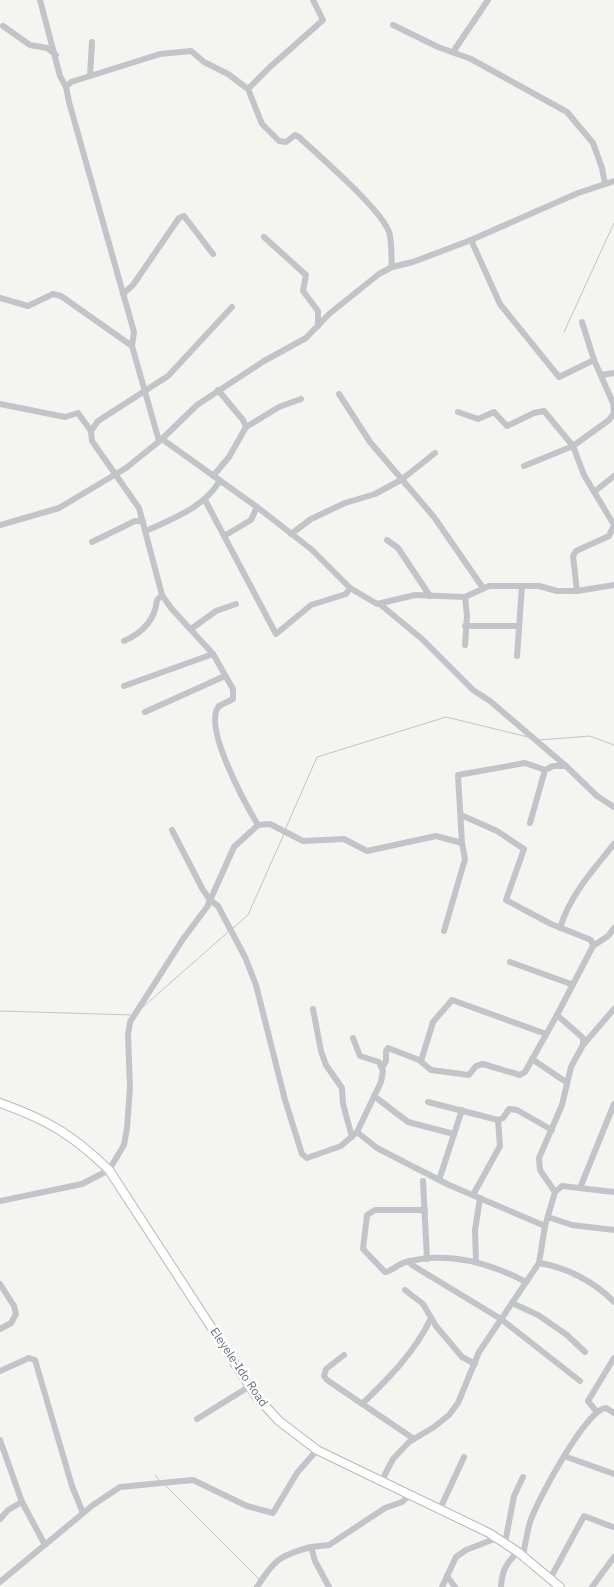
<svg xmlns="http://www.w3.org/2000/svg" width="614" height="1587" font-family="'IBM Plex Sans',sans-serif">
  <rect width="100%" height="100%" fill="#f4f4f0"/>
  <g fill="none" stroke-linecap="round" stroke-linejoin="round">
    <!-- stream -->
    <g stroke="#bcc6cc" stroke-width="1">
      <path d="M564,332L614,223"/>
      <path d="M539,740L590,736L614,745"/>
      <path d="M285,830L317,757L446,717L528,737"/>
      <path d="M233,928L248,915L284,834"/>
      <path d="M143,1007L228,932"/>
      <path d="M0,1011L132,1015"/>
      <path d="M155,1475L159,1480"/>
      <path d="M166,1486L259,1579"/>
    </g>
    <!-- major casing -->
    <g stroke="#b4b8bc" stroke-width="10">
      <path id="major" d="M0,1103C48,1120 73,1135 109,1170L256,1396L279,1421L317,1450L489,1533L518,1552L560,1587"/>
    </g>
    <!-- minor -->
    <g stroke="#c1c4c8" stroke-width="6">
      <path d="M40,0L60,76L66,87"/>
      <path d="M393,25L438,47L471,59L567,112L593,143L602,168L605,184"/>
      <path d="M3,26L30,45L47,48L56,55"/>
      <path d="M453,52L488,0"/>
      <path d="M90,76L92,42"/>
      <path d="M248,89L270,67L323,20L313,0"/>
      <path d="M264,237L306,275L303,291L318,311V326"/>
      <path d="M471,240L500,304L559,377L594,360"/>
      <path d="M123,294L133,285L179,218L184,216L213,254"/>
      <path d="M0,298L28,306L53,294L61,296L132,346"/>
      <path d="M232,307L168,376L98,421L91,431L92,441L139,508L162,595L171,608L213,654L233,689V699L219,706C202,726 246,805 258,825"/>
      <path d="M601,375L614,373"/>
      <path d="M339,394L370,442L434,517L483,588"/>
      <path d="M0,404L65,417L78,413L91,431"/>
      <path d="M458,412L478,419L494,412L507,426L534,413L544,411L573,446L524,466"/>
      <path d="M246,427L279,407L301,399"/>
      <path d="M162,439L257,507L311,549L350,588L377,604L415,595L465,597L489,586H539L557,591H577L614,585"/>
      <path d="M159,441L132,346L134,332L69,102L66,87L71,82L160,54L191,51L204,62L228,74L248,89L262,124L279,141L286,142L295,135L299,137C320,157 381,209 389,232C392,240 391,257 392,267"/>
      <path d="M213,476L229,457L246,427L243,420L218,390"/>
      <path d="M594,492L614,476"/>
      <path d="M205,500L276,634L311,605L346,594L350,588"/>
      <path d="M0,525L59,508L126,468L162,439L197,405L264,361L306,338L329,314L379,274L392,267L413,262L471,240L578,193L614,181"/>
      <path d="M146,531C172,519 203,508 219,482"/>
      <path d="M291,534L311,519L345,503L375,494L401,480L435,453"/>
      <path d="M224,536L251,520L257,507"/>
      <path d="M387,540L398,548L430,596"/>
      <path d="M92,542L135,521H143"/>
      <path d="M577,591L573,556L576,551L609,536L614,525L584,475L573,446L609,420L614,413L613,403L594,360L582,322"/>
      <path d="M465,597L467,616L465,645"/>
      <path d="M381,605L422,639L473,690L490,701L566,766L597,796L614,807"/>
      <path d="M465,626H519"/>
      <path d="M191,629L216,611L236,604"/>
      <path d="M124,641C142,633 155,621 157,600L162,595"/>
      <path d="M517,656L522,586"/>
      <path d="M124,686L213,654"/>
      <path d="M145,712L225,676"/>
      <path d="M461,815L497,831L524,849L506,900L551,924L591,940L593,946"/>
      <path d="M530,823L545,770L553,766H566"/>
      <path d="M172,830L203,890L210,900L218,906L245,957L256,985L285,1100L302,1154L307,1158L341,1146L357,1132L381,1082L383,1071L379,1062L360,1056L353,1038"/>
      <path d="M560,928C570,895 593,870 614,844"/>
      <path d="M444,931L465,859L462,843L458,775L525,763L545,770"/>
      <path d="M510,962L571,984"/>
      <path d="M313,1009L321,1051L326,1065L342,1088L343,1104L352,1137"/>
      <path d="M583,1045V1038L557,1015L593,946L608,936L614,928"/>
      <path d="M532,1059L566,1082"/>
      <path d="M421,1061L433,1022L452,1000L546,1034"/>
      <path d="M382,1068L386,1061V1051L388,1048L419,1060L431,1070L469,1075L476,1066L483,1064L520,1075L525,1072L557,1015"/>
      <path d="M374,1096L408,1122L454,1134"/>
      <path d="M428,1102L498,1120L503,1118L509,1109L517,1110L552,1130"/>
      <path d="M357,1132L377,1148L449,1185L545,1226"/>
      <path d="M439,1180L462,1110"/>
      <path d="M423,1181L427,1259"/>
      <path d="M580,1188L614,1104"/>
      <path d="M555,1192L562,1186L614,1192"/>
      <path d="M473,1195L500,1146L498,1120"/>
      <path d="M0,1201L82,1184L109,1170L124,1145L127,1128L130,1087L128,1035L130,1022L183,939L207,907L234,847L258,825L270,824L303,841L344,839L367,851L436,836L462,843"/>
      <path d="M425,1210H375L367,1215L363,1249L385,1272C392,1271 398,1264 406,1262C447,1251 490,1263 526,1282"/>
      <path d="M548,1217L572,1225L614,1230"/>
      <path d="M409,1261L412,1265L501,1319L580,1381"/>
      <path d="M476,1262L475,1230L480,1198"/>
      <path d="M539,1263C566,1267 595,1282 614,1302"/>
      <path d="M0,1284L14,1306L16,1314L11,1323L0,1329"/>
      <path d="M405,1290L423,1304L436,1326L462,1357L475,1364"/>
      <path d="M512,1303L538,1315L567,1335L585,1352"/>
      <path d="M344,1355L326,1369L324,1376L327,1380L414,1439"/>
      <path d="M0,1371L29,1358L35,1360L72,1486L83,1513"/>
      <path d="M362,1404C389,1378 415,1352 431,1318"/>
      <path d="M597,1412L588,1401L614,1358"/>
      <path d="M197,1419L250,1386"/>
      <path d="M0,1440L22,1502L45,1545"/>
      <path d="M564,1456L614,1474"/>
      <path d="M381,1482L393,1459L409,1442L434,1427L449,1415L458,1403L479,1352L539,1263L545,1226L555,1192L540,1170L539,1158L562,1105L571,1067L583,1045L614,1009"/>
      <path d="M439,1511L464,1457"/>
      <path d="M0,1519L8,1510L22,1502"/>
      <path d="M505,1543L514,1496L523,1477"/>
      <path d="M523,1556C525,1545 527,1533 530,1522C537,1501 586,1409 606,1408L614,1413"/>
      <path d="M447,1576L455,1587"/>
      <path d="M550,1579L584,1516L613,1527"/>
      <path d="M0,1582L93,1505L120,1487L193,1480L247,1506L273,1513L297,1473L317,1450"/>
      <path d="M257,1587C274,1560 280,1555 311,1547"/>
      <path d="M329,1587L315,1561L311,1547L329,1545L385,1508L402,1502L410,1495"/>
      <path d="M442,1587L456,1557L466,1550L497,1538"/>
      <path d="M501,1587C502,1571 506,1563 518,1552"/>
      <path d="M592,1587L614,1557"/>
    </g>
    <!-- major -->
    <use href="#major" stroke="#fff" stroke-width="8"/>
  </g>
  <g text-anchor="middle" stroke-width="5" stroke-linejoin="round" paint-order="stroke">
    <!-- street labels -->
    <g font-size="12" fill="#637181" stroke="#fff">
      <text transform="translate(239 1367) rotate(56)" y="4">Eleyele-Ido Road</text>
    </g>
  </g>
</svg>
